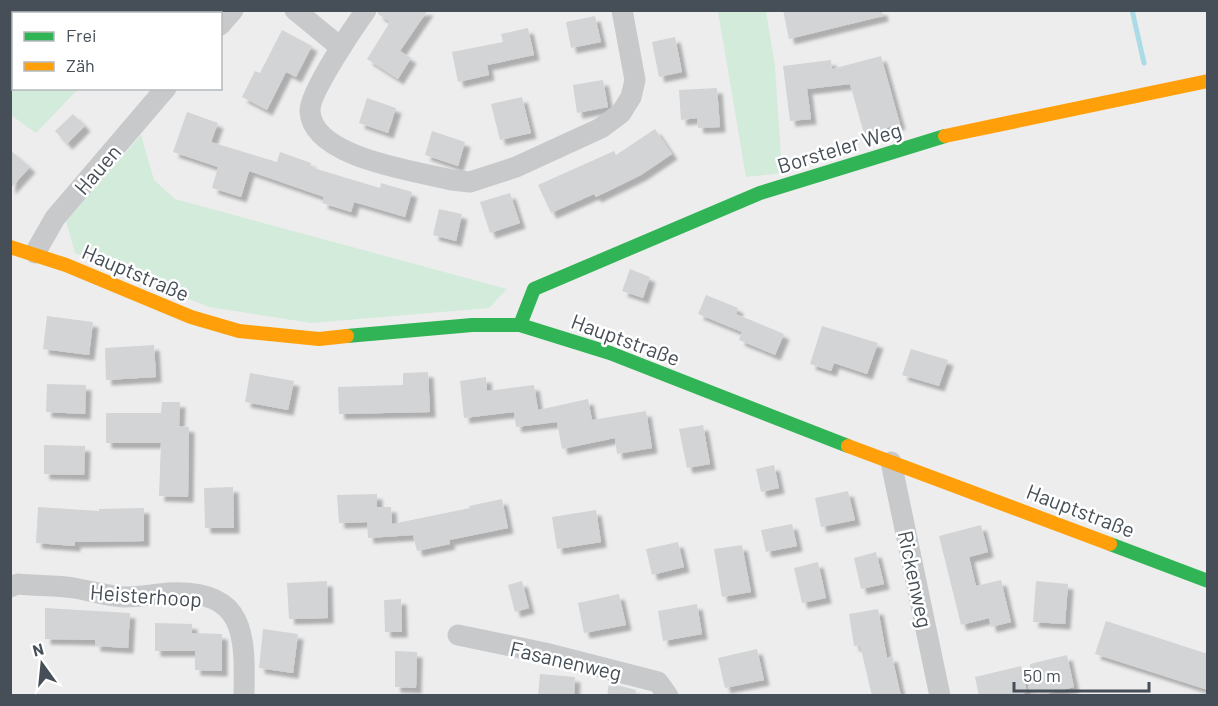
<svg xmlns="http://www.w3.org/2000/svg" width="1218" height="706" viewBox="0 0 1218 706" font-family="Barlow,sans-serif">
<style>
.green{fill:#d2ebdb}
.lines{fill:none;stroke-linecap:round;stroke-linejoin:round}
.stream{stroke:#aadbe6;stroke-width:5}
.building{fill:#d3d4d6;filter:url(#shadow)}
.street{stroke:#c7c9cb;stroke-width:21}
.fast{stroke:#30b455;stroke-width:14}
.slow{stroke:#ff9f0a;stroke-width:14}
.labels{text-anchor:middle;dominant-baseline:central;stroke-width:5;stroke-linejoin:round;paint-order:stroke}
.street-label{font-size:21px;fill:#464f57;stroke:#fff}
</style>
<defs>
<filter id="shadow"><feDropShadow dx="5.5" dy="5.5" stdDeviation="1.5" flood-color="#0004"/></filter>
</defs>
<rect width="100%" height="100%" fill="#ededed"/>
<!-- green -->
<g class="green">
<path d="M10 11 11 10 209 11 206 14H14V88L78 89 36 133 11 115Z"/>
<path d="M718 11H766L775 66 782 173 746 177Z"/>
<path d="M141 135 154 180 175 199 507 289 489 308 311 323 209 307 75 253 66 221Z"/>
</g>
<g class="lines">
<!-- stream -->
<path class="stream" d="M1132 10 1144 63"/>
</g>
<!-- building -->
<g class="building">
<path d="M379 10H428L400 51 411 58 398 79 367 59 390 22 378 14Z"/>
<path d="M783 10H882L883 16 789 39Z"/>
<path d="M595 16 601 42 571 48 566 22Z"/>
<path d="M528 28 534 55 487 65 489 75 458 82 452 52 503 42 501 34Z"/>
<path d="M282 30 312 46 296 77 286 72 267 110 242 97 255 71 260 73Z"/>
<path d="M675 37 682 72 659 77 652 42Z"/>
<path d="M881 56 900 124 864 134 850 84 807 89 811 119 790 121 783 66 831 60 832 69Z"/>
<path d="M603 80 608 107 577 113 573 85Z"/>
<path d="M717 88 720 127 698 128 697 118 681 120 679 90Z"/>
<path d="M522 97 531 133 500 140 491 104Z"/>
<path d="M367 98 396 108 388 133 359 123Z"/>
<path d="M187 112 218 123 211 142 277 162 280 152 311 163 310 167 380 188 381 183 412 192 405 217 354 202 351 212 322 203 324 197 249 171 241 197 212 188 218 167 173 152Z"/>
<path d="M73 114 85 126 67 144 55 131Z"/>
<path d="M655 129 672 154 641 175 596 197 594 194 551 213 538 185 614 151 616 155Z"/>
<path d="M432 131 465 142 458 166 425 155Z"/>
<path d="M10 150 30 167 10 189Z"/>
<path d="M510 193 520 223 490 233 480 202Z"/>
<path d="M439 209 462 214 456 241 433 235Z"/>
<path d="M630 269 650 277 643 298 622 291Z"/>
<path d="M706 295 738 308 736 314 784 334 775 355 739 340 742 332 698 314Z"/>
<path d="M47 316 93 322 89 355 43 349Z"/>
<path d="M822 326 878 343 867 374 834 363 831 371 810 364Z"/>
<path d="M154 345 156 377 106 380 105 348Z"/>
<path d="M911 349 948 360 939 386 902 375Z"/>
<path d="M428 372 430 412 339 414 338 387 403 385V373Z"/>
<path d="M250 373 294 381 288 410 245 402Z"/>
<path d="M486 377 487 391 534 385 538 410 588 399 592 420 646 411 652 448 617 454 615 438 562 449 557 422 516 427 514 412 464 418 460 381Z"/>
<path d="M47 384 86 385 85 414 46 412Z"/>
<path d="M162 402H180L179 426 189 427 188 497 159 496 161 443H106V413H161Z"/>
<path d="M703 425 710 464 687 468 679 429Z"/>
<path d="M44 445 85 446 84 475 44 474Z"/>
<path d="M774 465 779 488 761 492 756 469Z"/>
<path d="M233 487 234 528H205L204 488Z"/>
<path d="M848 491 855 520 821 527 815 498Z"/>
<path d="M377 494V507H391L392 524 470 508 469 506 502 499 508 528 449 540 450 544 417 551 413 535 368 538 367 522 339 523 337 495Z"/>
<path d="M38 507 99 511V509L144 508V541L75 542V546L36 543Z"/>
<path d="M596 510 601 542 557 549 552 517Z"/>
<path d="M792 524 797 546 766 552 761 530Z"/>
<path d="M981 525 988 552 969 557 976 586 1001 580 1011 622 991 627 989 618 961 625 939 536Z"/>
<path d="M678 542 684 567 652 575 646 549Z"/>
<path d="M742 545 751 592 722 597 714 549Z"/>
<path d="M876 552 884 584 861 589 854 558Z"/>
<path d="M818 562 826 598 802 603 794 568Z"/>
<path d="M327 581 328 618 289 619 287 583Z"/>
<path d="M522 581 529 608 515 612 508 585Z"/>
<path d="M1036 581 1068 584 1065 624 1033 622Z"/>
<path d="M619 594 626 625 584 633 578 603Z"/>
<path d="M401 599 402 632H385L384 600Z"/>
<path d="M697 604 702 634 663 641 658 611Z"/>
<path d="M45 608 130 613 128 648 95 646V640L45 639Z"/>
<path d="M878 609 887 658 892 656 901 696H872L860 645 854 646 849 614Z"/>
<path d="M1106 621 1208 654V690L1095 654Z"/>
<path d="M155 623 192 624V633L222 634V671L195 670V651H155Z"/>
<path d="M263 629 298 634 293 673 259 668Z"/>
<path d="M757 649 764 680 725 688 718 658Z"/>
<path d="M395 651 417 652 416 688 395 687Z"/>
<path d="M1067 655 1074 687 1037 696 1034 691 1028 692 1030 664Z"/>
<path d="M1021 666 1027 692 1016 696H979L975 677Z"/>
<path d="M540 674 575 677 574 696H538Z"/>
<path d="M609 683 636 690 635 696H607Z"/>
</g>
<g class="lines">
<!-- street -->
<g class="street">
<path d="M295 10 340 47"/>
<path d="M366 10C354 27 309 93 310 111 312 158 416 171 452 180L470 182 516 167 601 128 621 113 631 97 635 80 622 10"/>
<path d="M220 25 233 10"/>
<path d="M35 253 55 218 166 88"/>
<path d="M891 462 940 696"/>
<path d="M10 587 18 584C36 586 56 585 74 588 91 591 106 596 124 597 140 597 154 594 169 593 247 589 245 636 244 696"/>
<path d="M458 635 545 653 658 682 668 696"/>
</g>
<!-- fast -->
<g class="fast">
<path d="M520 325 534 289 760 193 945 136"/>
<path d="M347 336 472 325H520L610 353 848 446"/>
<path d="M1110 544 1208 581"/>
</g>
<!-- slow -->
<g class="slow">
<path d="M945 136 1208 81"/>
<path d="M10 247 66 265 191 317 239 331 319 339 347 336"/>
<path d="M848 446 1110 544"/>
</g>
</g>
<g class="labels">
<!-- street labels -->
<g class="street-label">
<text transform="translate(839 147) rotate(-17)">Borsteler Weg</text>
<text transform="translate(97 169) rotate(-49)">Hauen</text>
<text transform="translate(136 272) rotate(23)">Hauptstraße</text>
<text transform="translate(626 339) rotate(20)">Hauptstraße</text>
<text transform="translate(1081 510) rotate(21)">Hauptstraße</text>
<text transform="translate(916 579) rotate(78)">Rickenweg</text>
<text transform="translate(146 595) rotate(4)">Heisterhoop</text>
<text transform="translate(566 660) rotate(13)">Fasanenweg</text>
</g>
</g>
<!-- border -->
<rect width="1218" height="706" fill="none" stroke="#464f57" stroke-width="24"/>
<!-- legend -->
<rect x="12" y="12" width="210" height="78" fill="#ffffff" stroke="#b5b9bc" stroke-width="1.5"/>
<rect x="24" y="32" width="30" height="9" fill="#30b455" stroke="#b5b9bc" stroke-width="1.5"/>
<text x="66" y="42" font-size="18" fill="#464f57">Frei</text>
<rect x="24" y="62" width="30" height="9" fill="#ff9f0a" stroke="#b5b9bc" stroke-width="1.5"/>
<text x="66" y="72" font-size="18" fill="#464f57">Zäh</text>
<!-- north arrow -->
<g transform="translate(42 664) rotate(345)" stroke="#ffffff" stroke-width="4.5" paint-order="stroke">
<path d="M0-4.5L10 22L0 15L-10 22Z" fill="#464f57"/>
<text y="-9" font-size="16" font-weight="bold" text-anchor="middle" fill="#464f57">N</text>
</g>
<!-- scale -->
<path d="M1014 682v9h135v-9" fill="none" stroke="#464f57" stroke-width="3"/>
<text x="1023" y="682" font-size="18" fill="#464f57" stroke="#ffffff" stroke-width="4.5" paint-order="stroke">50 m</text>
</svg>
